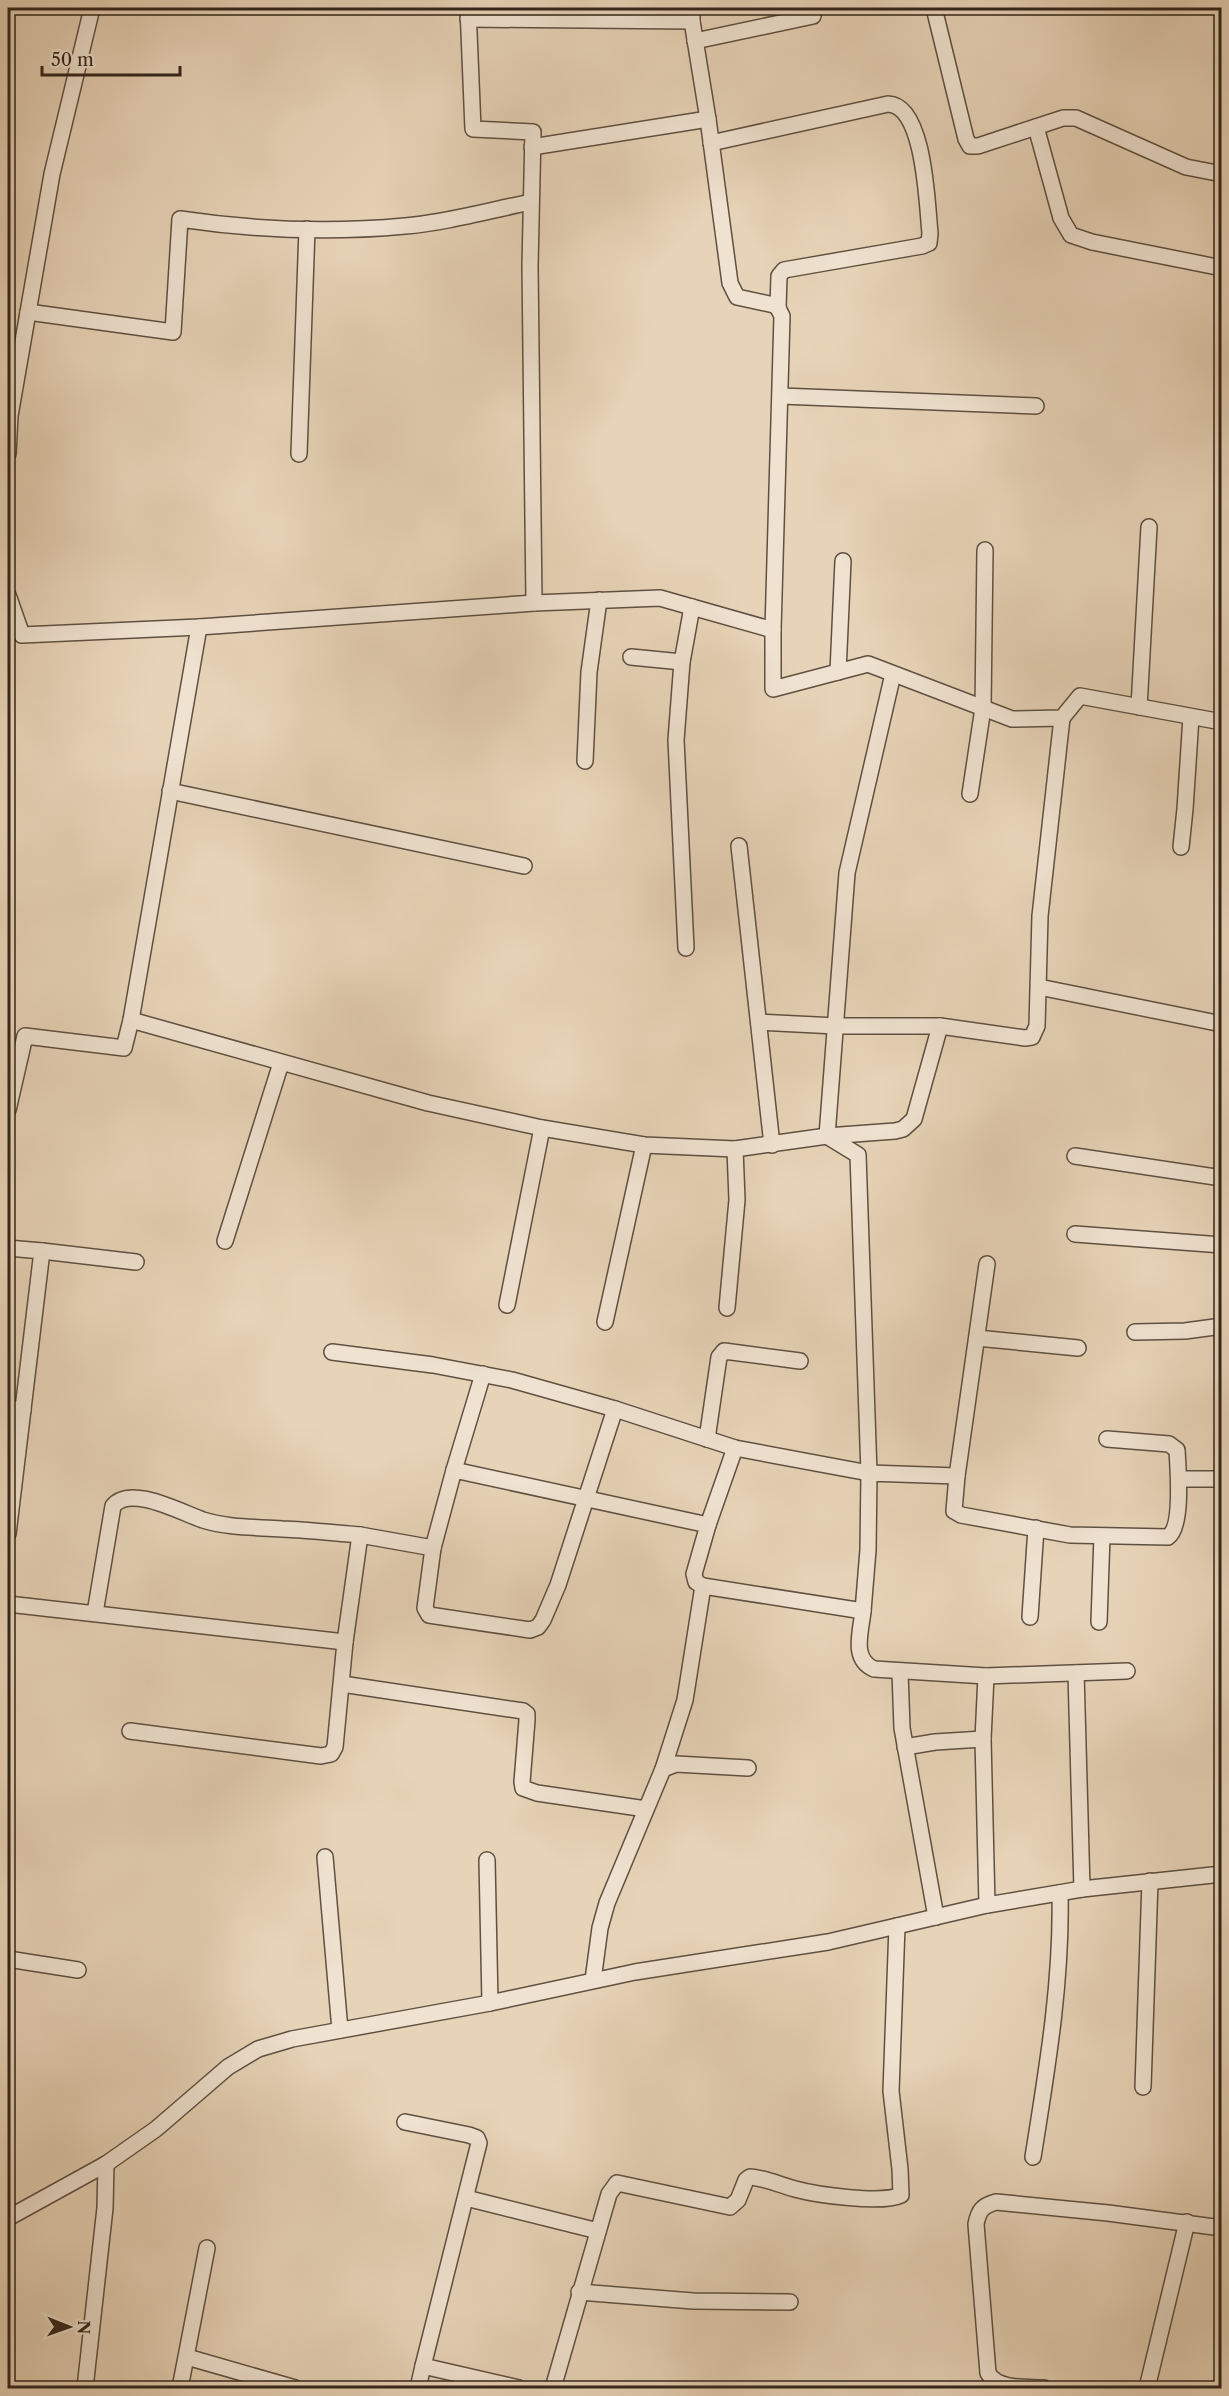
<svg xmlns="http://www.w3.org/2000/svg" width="1229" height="2396" viewBox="0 0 1229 2396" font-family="'Libre Caslon Text',serif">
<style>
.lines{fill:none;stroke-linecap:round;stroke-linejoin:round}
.street-casing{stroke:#5f5041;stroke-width:18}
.street{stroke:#efe2d0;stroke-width:15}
</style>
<rect width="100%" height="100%" fill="#e7d3b7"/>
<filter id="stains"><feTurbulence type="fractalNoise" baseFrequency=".00333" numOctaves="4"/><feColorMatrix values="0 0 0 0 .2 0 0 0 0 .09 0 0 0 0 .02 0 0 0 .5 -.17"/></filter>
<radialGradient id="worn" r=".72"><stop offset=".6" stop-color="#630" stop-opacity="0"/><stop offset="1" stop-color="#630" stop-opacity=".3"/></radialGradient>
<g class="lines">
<!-- street casing -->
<g class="street-casing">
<g id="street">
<path d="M468 8 473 129 533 132 530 266 534 603"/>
<path d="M692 8V21L708 119 730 283 737 297 774 305 778 308 782 316 773 630"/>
<path d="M934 8 966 139 970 146H978L1063 118H1076L1186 167 1222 174"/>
<path d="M468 19 692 21"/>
<path d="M695 41 813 16"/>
<path d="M1036 127 1061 218 1071 235 1092 242 1222 268"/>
<path d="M711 143 888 104C925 105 927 206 930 233L929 243 922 246 784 270 779 276 778 308"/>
<path d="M532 147 708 119"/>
<path d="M28 312 173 332 180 219C254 230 330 233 405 226 445 223 491 210 531 202"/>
<path d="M781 396 1036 406"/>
<path d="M8 454 10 416 52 174 92 8"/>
<path d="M299 454 307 229"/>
<path d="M8 595 22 635 199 627 534 603 660 598 773 630V689L868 664 1012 719 1062 718 1080 696 1222 722"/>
<path d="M631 657 682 662"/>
<path d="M838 672 843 561"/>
<path d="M1139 707 1149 527"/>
<path d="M585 761 589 672 599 600"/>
<path d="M170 791 524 866"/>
<path d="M970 794 983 708 985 550"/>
<path d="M739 846 772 1145"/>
<path d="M1181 847 1185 809 1191 717"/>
<path d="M686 948 676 740 682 662 692 607"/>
<path d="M1039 987 1222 1024"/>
<path d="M131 1020 428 1103 542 1128 644 1145 735 1149 827 1136 895 1131 903 1129 914 1119 940 1026"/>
<path d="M759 1022 836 1026H940L1025 1038 1032 1037 1037 1026 1040 916 1062 718"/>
<path d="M8 1110 25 1036 124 1048 131 1020 199 627"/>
<path d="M1075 1156 1222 1178"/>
<path d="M1075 1234 1222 1245"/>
<path d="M225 1241 281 1063"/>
<path d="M8 1248 42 1251 8 1534"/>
<path d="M42 1251 136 1262"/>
<path d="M987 1264 957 1476 954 1511 961 1515 1070 1535 1168 1537C1183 1527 1178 1468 1177 1450L1169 1444 1107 1439"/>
<path d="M507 1305 542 1128"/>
<path d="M727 1308 737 1200 735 1149"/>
<path d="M605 1322 644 1145"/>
<path d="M1135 1332 1185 1331 1222 1326"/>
<path d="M977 1338 1078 1348"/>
<path d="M332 1352 433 1365 512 1380 615 1409"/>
<path d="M8 1408 23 1410"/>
<path d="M707 1439 719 1357 724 1351 800 1361"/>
<path d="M454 1470 483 1374"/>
<path d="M1179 1479H1222"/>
<path d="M708 1525 735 1448"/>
<path d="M433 1548 425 1608 429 1615 530 1630 538 1627 543 1620 558 1585 615 1409 735 1448 869 1473 858 1155 827 1136 847 873 893 674"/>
<path d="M8 1604 345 1642"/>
<path d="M863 1611 868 1550 869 1473 957 1476"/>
<path d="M95 1613 113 1506C130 1484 182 1513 203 1520 229 1528 255 1527 282 1529 308 1530 334 1533 360 1535"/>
<path d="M1030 1617 1036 1528"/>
<path d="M1099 1622 1102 1536"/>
<path d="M900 1672 902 1728 936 1917"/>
<path d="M1076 1673 1082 1889"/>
<path d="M986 1676 983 1739 987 1905"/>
<path d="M342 1684 523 1711 527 1714V1720L522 1782 523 1788 537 1793 646 1809"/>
<path d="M130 1731 321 1756 331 1754 335 1747 345 1642 360 1535 433 1548 454 1470 708 1525 694 1574 696 1582 703 1586 863 1611C861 1632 851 1659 874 1669L986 1676 1127 1671"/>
<path d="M905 1747 935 1742 983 1739"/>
<path d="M663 1769 685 1700 703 1586"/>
<path d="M325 1857 340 2030"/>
<path d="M487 1860 490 2003"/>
<path d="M8 1959 78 1970"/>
<path d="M593 1980 600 1928 607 1903 663 1769 676 1764 748 1768"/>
<path d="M1143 2087 1150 1881"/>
<path d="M405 2122 469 2135 477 2138 479 2143 423 2366"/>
<path d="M1033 2157C1047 2069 1062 1982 1060 1893"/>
<path d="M466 2198 598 2231"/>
<path d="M8 2218 106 2164 156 2129 228 2067 258 2049 292 2039 490 2003 635 1972 828 1942 987 1905 1082 1889 1222 1874"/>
<path d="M579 2292 693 2301 790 2302"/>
<path d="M187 2357 295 2388"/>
<path d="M85 2388 105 2208 106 2164"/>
<path d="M180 2388 207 2248"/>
<path d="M418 2388 423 2366 519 2388"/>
<path d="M553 2388 609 2194 617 2183 730 2207 738 2200 746 2180 750 2177C765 2178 780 2185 795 2189 817 2195 882 2204 901 2195L900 2169 891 2091 897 1926"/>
<path d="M1044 2388C1026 2387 997 2390 988 2373L976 2224C979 2210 982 2206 996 2202L1108 2213 1222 2228"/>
<path d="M1147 2388 1187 2222"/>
</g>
</g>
<!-- street -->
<use href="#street" class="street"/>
</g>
<!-- margin -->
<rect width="1229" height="2396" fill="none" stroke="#e7d3b7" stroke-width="30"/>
<rect x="9" y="9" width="1211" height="2378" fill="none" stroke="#32251a" stroke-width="3"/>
<rect x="15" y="15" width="1199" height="2366" fill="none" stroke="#32251a" stroke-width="1.5"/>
<!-- north arrow -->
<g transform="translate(69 2327) rotate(91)" stroke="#efe2d0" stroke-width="4.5" paint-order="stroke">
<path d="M0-4.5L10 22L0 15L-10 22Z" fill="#32251a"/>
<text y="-9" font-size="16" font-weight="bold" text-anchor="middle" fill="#32251a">N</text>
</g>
<!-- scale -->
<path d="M42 66v9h138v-9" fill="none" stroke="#32251a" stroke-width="3"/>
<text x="51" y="66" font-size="18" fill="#32251a" stroke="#efe2d0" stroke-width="4.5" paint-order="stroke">50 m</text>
<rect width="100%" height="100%" filter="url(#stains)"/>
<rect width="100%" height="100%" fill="url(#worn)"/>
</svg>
